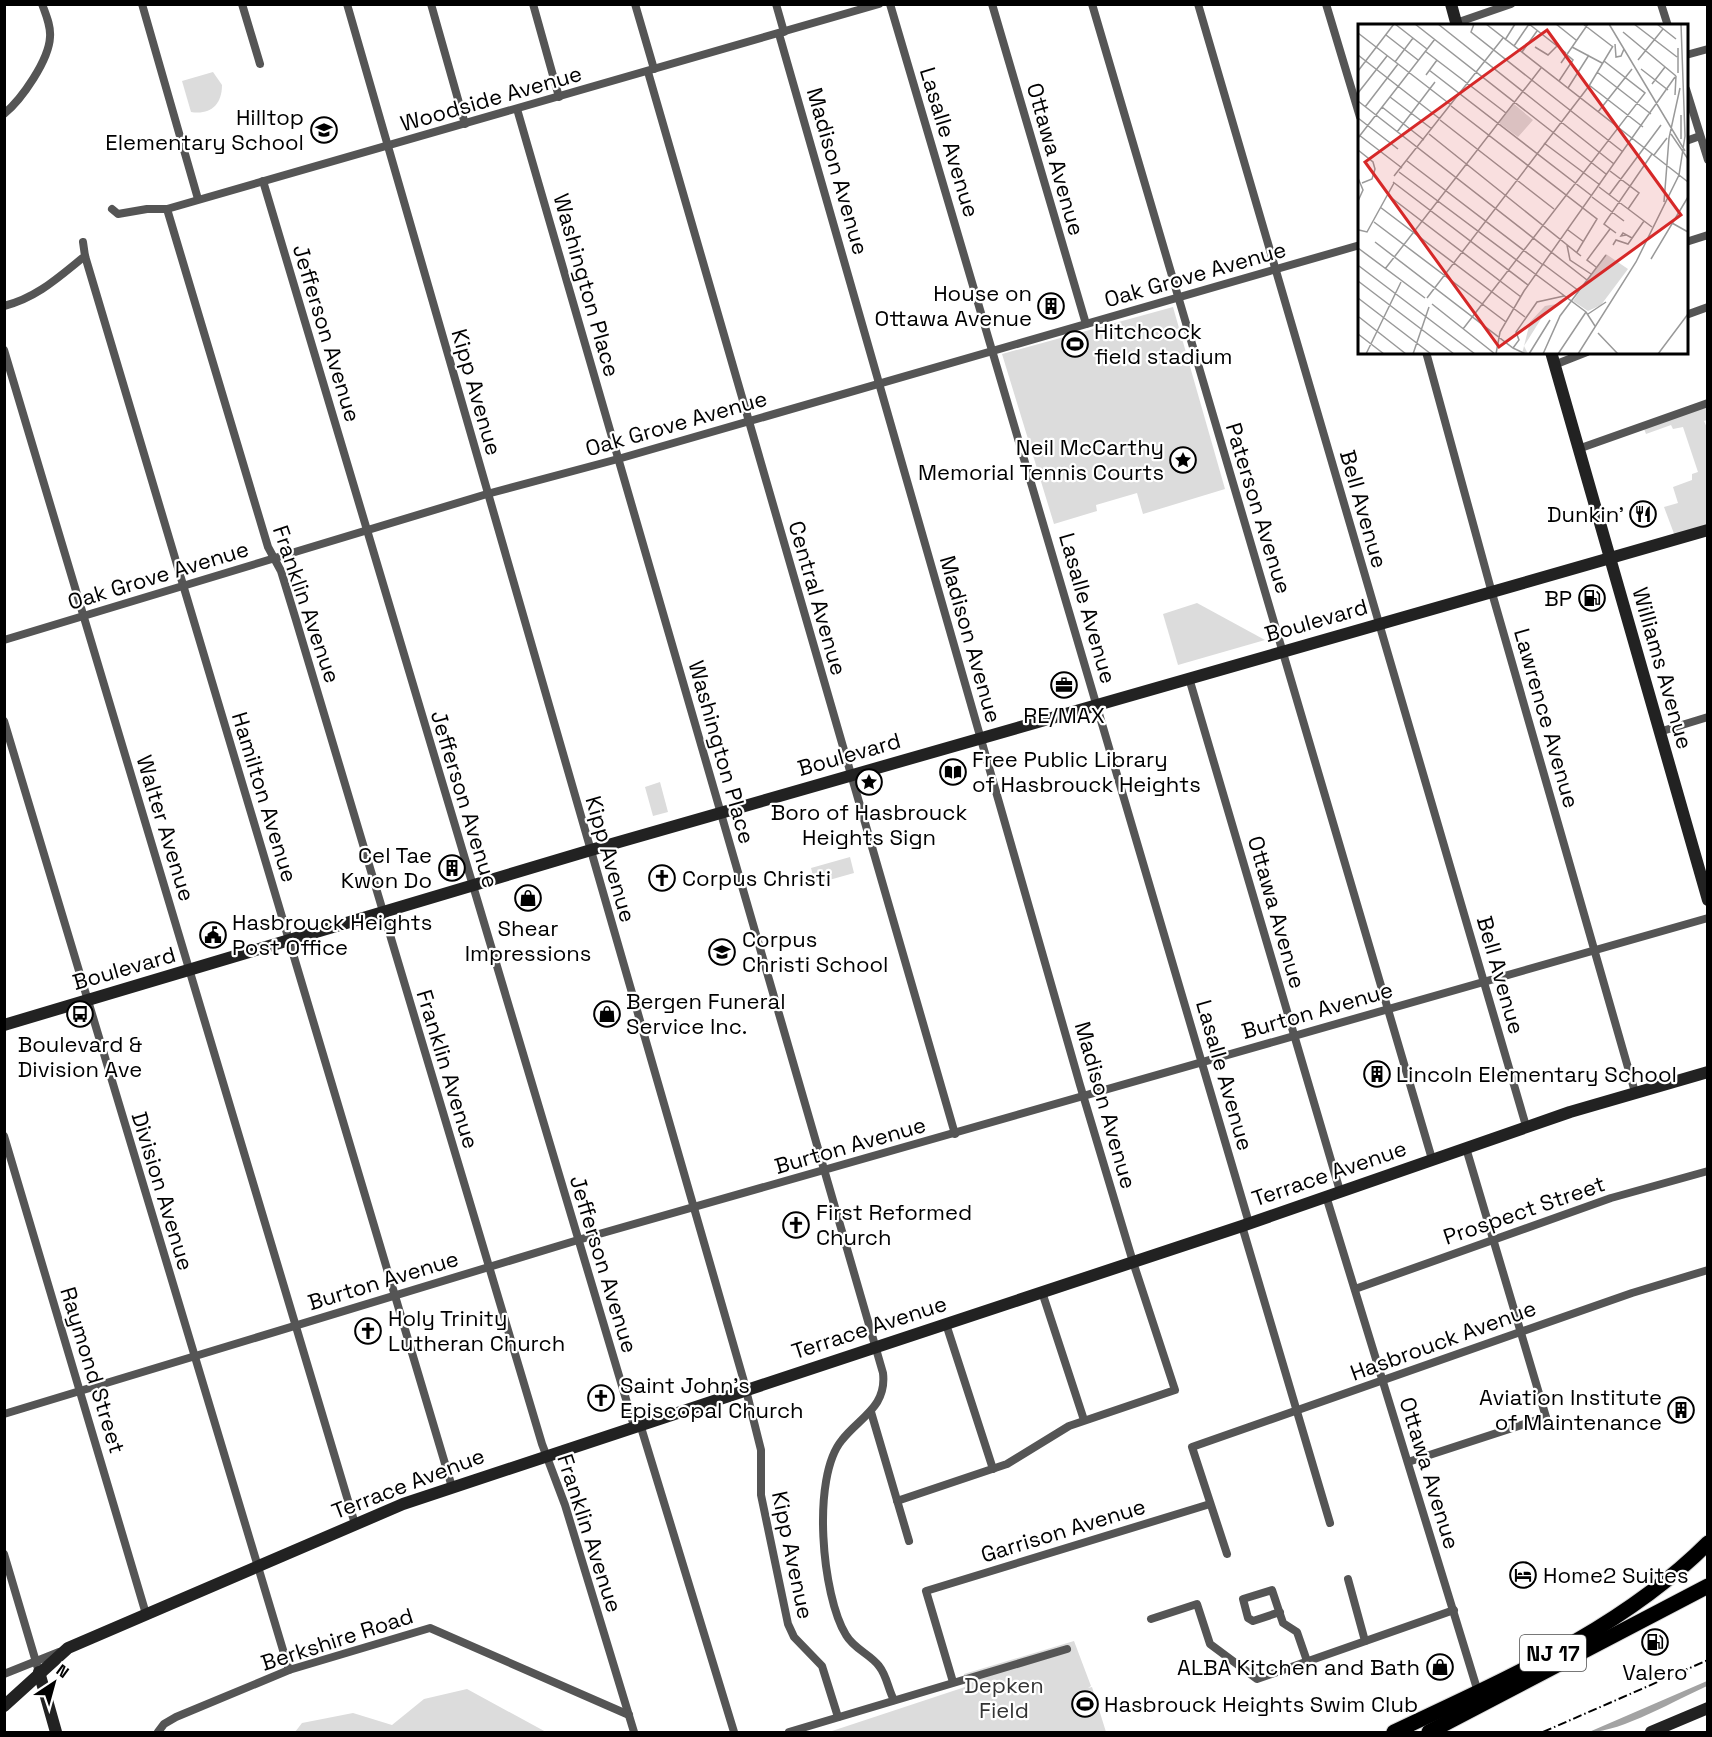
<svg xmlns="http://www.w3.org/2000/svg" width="1712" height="1737" viewBox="0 0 1712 1737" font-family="'Space Grotesk',sans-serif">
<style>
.green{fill:#dcdcdc}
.water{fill:#a3a3a3}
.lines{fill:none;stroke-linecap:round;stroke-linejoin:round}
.highway-casing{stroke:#dbdbdb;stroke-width:17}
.street{stroke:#555;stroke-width:8}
.secondary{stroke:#222;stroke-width:12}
.highway{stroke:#000;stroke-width:15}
.rail{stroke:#000;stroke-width:2;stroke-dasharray:9 3 1.5 3;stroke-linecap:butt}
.labels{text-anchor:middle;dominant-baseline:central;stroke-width:4.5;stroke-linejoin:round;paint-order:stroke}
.shield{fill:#fff;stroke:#4c4c4c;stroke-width:1.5}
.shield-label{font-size:21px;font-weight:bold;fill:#000}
.street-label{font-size:22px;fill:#000;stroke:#fff}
.poi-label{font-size:22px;fill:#000;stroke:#fff;text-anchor:start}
.park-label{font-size:22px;fill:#333;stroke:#fff}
.inset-road{fill:none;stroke:#999;stroke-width:1.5}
.view{fill:#d62828;fill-opacity:0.15;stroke:#d62828;stroke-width:3}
.inset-edge{fill:none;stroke:#000;stroke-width:3}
</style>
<rect width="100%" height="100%" fill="#fff"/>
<!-- green -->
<g class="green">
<path d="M213 72 222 85C222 105 210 115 191 112L182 81Z"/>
<path d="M1173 307 1225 489 1143 514 1137 493 1096 505 1097 511 1054 524 1002 354Z"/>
<path d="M1707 403V420L1704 421 1708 430 1707 529 1676 539 1664 507 1678 503 1673 487 1692 480V474L1698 472 1683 427 1673 429 1671 425 1646 434 1643 426Z"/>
<path d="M1197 603 1265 640 1178 665 1163 614Z"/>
<path d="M660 782 668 812 653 816 645 787Z"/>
<path d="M850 857 854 873 815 884 811 868Z"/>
<path d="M1074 1641 1091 1686 1088 1688 1092 1687 1106 1732H829L965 1687 964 1674Z"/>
<path d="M467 1689 546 1732H295L302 1723 353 1713 392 1725 424 1699Z"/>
</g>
<!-- water -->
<path class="water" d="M1707 1681V1686C1678 1699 1619 1733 1589 1732Z"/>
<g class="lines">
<!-- highway casing -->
<g class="highway-casing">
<g id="highway">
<path d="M1394 1732C1503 1680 1621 1630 1708 1543"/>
<path d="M1429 1732 1708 1586"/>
</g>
</g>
<!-- street -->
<g class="street">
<path d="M142 4 198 199"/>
<path d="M242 4 260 64"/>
<path d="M347 4 743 1378 761 1450V1495L788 1624 794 1637 822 1666 838 1717"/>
<path d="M431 4 465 124"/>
<path d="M533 4 559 97"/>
<path d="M635 4 654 69"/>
<path d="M776 4 784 32"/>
<path d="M890 4 1249 1223"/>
<path d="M992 4 1086 324"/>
<path d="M1092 4 1432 1159"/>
<path d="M1198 4 1526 1126"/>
<path d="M1326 4 1360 117"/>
<path d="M1661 4 1668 26"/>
<path d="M1456 23 1511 4"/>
<path d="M779 34 1080 1085 1133 1262 1175 1390 1069 1426 1007 1464 897 1501"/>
<path d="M1686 55 1708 49"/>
<path d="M648 72 955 1134"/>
<path d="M1686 89 1708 160"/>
<path d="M517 109 883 1373C887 1407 860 1417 842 1440 811 1477 822 1596 846 1635 854 1649 870 1654 879 1666 887 1676 888 1689 894 1700"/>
<path d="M4 114C22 99 49 60 50 37 51 26 46 15 42 4"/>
<path d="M1686 141 1700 136"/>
<path d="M263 181 634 1426"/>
<path d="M112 209 118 214 147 209H167L879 4"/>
<path d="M167 209 268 547 281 571 296 620 542 1444 565 1505 634 1732"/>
<path d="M83 242 85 256 452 1487"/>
<path d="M1686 242 1708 235"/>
<path d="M4 306C37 298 60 276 85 256"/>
<path d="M1686 315 1708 307"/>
<path d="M4 350 355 1524"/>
<path d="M1426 352 1492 593 1635 1092"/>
<path d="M1554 365 1587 352"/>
<path d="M1578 449 1708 403"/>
<path d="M4 640 487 494 618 459 1360 245"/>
<path d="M1189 678 1340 1191"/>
<path d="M4 721 289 1670"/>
<path d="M1659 732 1708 717"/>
<path d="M4 1136 146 1614"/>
<path d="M1326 1196 1478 1692"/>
<path d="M1242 1226 1330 1523"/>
<path d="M1355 1289 1611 1198 1708 1171"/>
<path d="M1042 1292 1084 1420"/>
<path d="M946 1324 993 1469"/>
<path d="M871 1412 909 1541"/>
<path d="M4 1414 578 1240 1708 918"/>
<path d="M640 1424 734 1732"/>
<path d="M1408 1462 1546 1417 1466 1148"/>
<path d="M4 1554 39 1672"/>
<path d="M1227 1554 1192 1447 1632 1293 1708 1270"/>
<path d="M1348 1579 1365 1641"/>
<path d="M1280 1612 1253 1621 1248 1618 1243 1599 1272 1590 1283 1623 1297 1632 1307 1661"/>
<path d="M1151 1619 1197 1604 1210 1644 1257 1679 1454 1610"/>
<path d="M4 1674 59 1652"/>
<path d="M953 1682 926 1591 1210 1504"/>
<path d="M158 1732 164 1724 176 1717 289 1670 430 1628 629 1715"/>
<path d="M789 1732 1067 1649"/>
</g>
<!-- secondary -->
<g class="secondary">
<path d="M1451 4 1457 26"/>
<path d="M1551 352 1708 900"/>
<path d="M4 1025 591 850 1708 530"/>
<path d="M39 1672 56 1732"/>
<path d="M4 1706 68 1648 403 1504 1242 1226 1570 1112 1708 1072"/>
<path d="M1651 1732 1708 1708"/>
</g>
<!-- highway -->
<use href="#highway" class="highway"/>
<!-- rail -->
<path class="rail" d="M1543 1732 1708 1660"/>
</g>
<!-- icons -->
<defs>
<g id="school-ring" transform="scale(1.35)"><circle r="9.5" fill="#fff" stroke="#000" stroke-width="1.5"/><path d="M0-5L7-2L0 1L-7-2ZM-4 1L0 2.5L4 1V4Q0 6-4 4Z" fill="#000"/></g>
<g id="building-ring" transform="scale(1.35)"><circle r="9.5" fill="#fff" stroke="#000" stroke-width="1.5"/><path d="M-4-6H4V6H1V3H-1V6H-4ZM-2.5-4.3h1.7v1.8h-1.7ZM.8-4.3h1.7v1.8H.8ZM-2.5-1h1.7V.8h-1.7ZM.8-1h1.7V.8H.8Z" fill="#000"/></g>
<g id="stadium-ring" transform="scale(1.35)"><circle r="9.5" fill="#fff" stroke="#000" stroke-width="1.5"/><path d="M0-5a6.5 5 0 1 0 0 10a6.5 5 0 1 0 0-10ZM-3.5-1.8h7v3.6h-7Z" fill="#000"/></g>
<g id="sight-ring" transform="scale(1.35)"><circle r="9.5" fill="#fff" stroke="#000" stroke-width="1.5"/><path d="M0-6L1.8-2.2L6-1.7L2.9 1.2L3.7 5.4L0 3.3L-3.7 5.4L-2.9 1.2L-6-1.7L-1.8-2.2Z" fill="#000"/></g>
<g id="restaurant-ring" transform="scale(1.35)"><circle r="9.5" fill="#fff" stroke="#000" stroke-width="1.5"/><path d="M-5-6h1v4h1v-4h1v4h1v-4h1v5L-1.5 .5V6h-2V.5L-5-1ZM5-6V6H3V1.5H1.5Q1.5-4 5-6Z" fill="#000"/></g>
<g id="fuel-ring" transform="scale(1.35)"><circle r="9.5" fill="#fff" stroke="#000" stroke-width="1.5"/><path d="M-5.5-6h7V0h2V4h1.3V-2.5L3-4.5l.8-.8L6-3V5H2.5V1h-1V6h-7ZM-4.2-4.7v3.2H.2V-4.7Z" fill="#000"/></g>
<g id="office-ring" transform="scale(1.35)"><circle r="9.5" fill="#fff" stroke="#000" stroke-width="1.5"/><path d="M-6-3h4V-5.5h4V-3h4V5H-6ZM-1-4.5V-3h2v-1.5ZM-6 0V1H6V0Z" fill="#000"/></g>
<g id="library-ring" transform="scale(1.35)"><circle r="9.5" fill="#fff" stroke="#000" stroke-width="1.5"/><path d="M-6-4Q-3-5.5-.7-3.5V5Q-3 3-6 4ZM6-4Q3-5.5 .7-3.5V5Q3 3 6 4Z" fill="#000"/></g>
<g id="church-ring" transform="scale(1.35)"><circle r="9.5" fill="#fff" stroke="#000" stroke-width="1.5"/><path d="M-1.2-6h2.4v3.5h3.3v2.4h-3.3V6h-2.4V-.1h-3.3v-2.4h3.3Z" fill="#000"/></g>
<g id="shop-ring" transform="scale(1.35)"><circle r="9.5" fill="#fff" stroke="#000" stroke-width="1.5"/><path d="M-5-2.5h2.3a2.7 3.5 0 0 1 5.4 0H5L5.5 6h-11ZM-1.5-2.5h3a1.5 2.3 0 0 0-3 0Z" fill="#000"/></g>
<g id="civic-ring" transform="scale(1.35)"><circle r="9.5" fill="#fff" stroke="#000" stroke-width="1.5"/><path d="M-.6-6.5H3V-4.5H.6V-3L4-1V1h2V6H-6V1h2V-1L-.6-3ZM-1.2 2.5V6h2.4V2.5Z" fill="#000"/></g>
<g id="bus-ring" transform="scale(1.35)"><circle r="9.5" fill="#fff" stroke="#000" stroke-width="1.5"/><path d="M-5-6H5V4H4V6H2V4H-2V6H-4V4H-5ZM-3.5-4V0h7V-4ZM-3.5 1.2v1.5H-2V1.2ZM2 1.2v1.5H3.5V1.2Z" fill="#000"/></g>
<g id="hotel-ring" transform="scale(1.35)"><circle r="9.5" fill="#fff" stroke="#000" stroke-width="1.5"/><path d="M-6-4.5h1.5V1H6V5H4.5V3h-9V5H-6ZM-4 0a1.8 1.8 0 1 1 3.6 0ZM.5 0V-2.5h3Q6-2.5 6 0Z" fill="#000"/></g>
</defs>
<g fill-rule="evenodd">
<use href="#school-ring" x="324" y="130"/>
<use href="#building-ring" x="1051" y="306"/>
<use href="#stadium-ring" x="1075" y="344"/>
<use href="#sight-ring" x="1183" y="460"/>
<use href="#restaurant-ring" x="1643" y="514"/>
<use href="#fuel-ring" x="1592" y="598"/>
<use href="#office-ring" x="1064" y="685"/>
<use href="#library-ring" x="953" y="772"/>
<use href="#sight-ring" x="869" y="782"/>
<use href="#building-ring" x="452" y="868"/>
<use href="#church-ring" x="662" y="878"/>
<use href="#shop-ring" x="528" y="898"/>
<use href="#civic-ring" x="213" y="935"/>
<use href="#school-ring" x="722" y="952"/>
<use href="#bus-ring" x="80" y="1014"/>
<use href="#shop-ring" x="607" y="1014"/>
<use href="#building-ring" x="1377" y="1074"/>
<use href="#church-ring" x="796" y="1225"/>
<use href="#church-ring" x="368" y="1331"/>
<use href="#church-ring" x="601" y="1398"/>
<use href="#building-ring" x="1681" y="1410"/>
<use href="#hotel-ring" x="1523" y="1575"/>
<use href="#fuel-ring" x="1655" y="1642"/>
<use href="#shop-ring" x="1440" y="1667"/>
<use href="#stadium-ring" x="1085" y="1704"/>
</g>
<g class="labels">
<!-- shield labels -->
<rect class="shield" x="1520" y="1635" width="66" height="36" rx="4.5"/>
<g class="shield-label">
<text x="1553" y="1653">NJ 17</text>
</g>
<!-- street labels -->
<g class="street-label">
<text transform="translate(491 98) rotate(-16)">Woodside Avenue</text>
<text transform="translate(950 142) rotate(73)">Lasalle Avenue</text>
<text transform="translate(1056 159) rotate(74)">Ottawa Avenue</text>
<text transform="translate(838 171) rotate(74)">Madison Avenue</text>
<text transform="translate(1195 274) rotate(-16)">Oak Grove Avenue</text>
<text transform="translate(587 285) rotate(74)">Washington Place</text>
<text transform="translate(327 333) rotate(73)">Jefferson Avenue</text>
<text transform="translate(477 392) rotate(74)">Kipp Avenue</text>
<text transform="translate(676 423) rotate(-16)">Oak Grove Avenue</text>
<text transform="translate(1259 508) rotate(73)">Paterson Avenue</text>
<text transform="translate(1364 509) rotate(74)">Bell Avenue</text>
<text transform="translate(158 575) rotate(-17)">Oak Grove Avenue</text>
<text transform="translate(818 598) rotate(74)">Central Avenue</text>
<text transform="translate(307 604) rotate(71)">Franklin Avenue</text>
<text transform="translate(1088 608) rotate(74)">Lasalle Avenue</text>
<text transform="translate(1316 620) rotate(-16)">Boulevard</text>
<text transform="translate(971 639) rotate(74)">Madison Avenue</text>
<text transform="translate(1663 668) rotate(74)">Williams Avenue</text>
<text transform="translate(1547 718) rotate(74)">Lawrence Avenue</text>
<text transform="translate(722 752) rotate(74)">Washington Place</text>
<text transform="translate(849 754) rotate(-16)">Boulevard</text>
<text transform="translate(265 797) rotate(73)">Hamilton Avenue</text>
<text transform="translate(465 799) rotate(73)">Jefferson Avenue</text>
<text transform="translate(166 828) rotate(73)">Walter Avenue</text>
<text transform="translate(611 859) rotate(74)">Kipp Avenue</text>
<text transform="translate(1277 912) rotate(74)">Ottawa Avenue</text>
<text transform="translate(124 968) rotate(-16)">Boulevard</text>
<text transform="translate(1501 975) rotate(74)">Bell Avenue</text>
<text transform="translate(1317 1010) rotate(-16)">Burton Avenue</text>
<text transform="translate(448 1069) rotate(73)">Franklin Avenue</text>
<text transform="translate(1225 1075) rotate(74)">Lasalle Avenue</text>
<text transform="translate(1106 1105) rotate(74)">Madison Avenue</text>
<text transform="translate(850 1145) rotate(-16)">Burton Avenue</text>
<text transform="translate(1329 1173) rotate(-19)">Terrace Avenue</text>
<text transform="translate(163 1191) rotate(73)">Division Avenue</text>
<text transform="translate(1524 1210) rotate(-19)">Prospect Street</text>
<text transform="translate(604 1264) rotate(73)">Jefferson Avenue</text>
<text transform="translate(383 1280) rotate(-17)">Burton Avenue</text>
<text transform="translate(869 1327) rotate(-18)">Terrace Avenue</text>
<text transform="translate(1443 1340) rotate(-20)">Hasbrouck Avenue</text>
<text transform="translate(93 1370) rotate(73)">Raymond Street</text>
<text transform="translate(1430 1473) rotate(73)">Ottawa Avenue</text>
<text transform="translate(408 1483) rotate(-21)">Terrace Avenue</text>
<text transform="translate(1063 1530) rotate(-17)">Garrison Avenue</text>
<text transform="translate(590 1533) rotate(72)">Franklin Avenue</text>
<text transform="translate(793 1555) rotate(78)">Kipp Avenue</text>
<text transform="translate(337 1639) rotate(-18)">Berkshire Road</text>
</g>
<!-- poi labels -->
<g class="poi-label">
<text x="304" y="117" text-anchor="end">Hilltop<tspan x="304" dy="25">Elementary School</tspan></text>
<text x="1032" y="293" text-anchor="end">House on<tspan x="1032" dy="25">Ottawa Avenue</tspan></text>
<text x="1094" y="331">Hitchcock<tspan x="1094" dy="25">field stadium</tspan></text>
<text x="1164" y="447" text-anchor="end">Neil McCarthy<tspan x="1164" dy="25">Memorial Tennis Courts</tspan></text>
<text x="1624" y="514" text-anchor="end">Dunkin'</text>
<text x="1572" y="598" text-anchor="end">BP</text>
<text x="1064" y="715" text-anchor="middle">RE/MAX</text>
<text x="972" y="759">Free Public Library<tspan x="972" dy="25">of Hasbrouck Heights</tspan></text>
<text x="869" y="812" text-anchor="middle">Boro of Hasbrouck<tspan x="869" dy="25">Heights Sign</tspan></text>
<text x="432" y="855" text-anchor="end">Cel Tae<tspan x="432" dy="25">Kwon Do</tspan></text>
<text x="682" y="878">Corpus Christi</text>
<text x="232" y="922">Hasbrouck Heights<tspan x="232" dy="25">Post Office</tspan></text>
<text x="528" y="928" text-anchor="middle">Shear<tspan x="528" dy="25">Impressions</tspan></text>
<text x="742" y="939">Corpus<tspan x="742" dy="25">Christi School</tspan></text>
<text x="626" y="1001">Bergen Funeral<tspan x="626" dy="25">Service Inc.</tspan></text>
<text x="80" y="1044" text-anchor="middle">Boulevard &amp;<tspan x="80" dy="25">Division Ave</tspan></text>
<text x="1396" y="1074">Lincoln Elementary School</text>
<text x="816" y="1212">First Reformed<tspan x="816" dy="25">Church</tspan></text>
<text x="388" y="1318">Holy Trinity<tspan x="388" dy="25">Lutheran Church</tspan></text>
<text x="620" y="1385">Saint John's<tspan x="620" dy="25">Episcopal Church</tspan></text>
<text x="1662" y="1397" text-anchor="end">Aviation Institute<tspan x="1662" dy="25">of Maintenance</tspan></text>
<text x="1543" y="1575">Home2 Suites</text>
<text x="1420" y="1667" text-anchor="end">ALBA Kitchen and Bath</text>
<text x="1655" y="1672" text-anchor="middle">Valero</text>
<text x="1104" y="1704">Hasbrouck Heights Swim Club</text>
</g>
<!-- park labels -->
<g class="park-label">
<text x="1004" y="1685">Depken<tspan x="1004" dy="25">Field</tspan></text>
</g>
</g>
<!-- overview -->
<g transform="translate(1358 24)">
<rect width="330" height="330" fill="#fff"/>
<path d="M156 80 175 96 160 113 141 99ZM248 230 270 245 243 281 230 287 215 277ZM199 280 183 295 166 322 170 330H164L172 298 187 282Z" fill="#dcdcdc"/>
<path class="inset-road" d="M37 0 69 25M57 0 248 150M80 0 256 140M116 0 113 8 265 128M128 0 330 158M198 0 218 16M225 0 255 23M251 0 327 127M276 0 319 33M299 0 318 15M265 8 318 52M0 9 93 81M28 11 60 36M147 16 157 0M257 20 258 33 263 32 266 25M156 22 171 0 208 29M177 23 190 31 199 22M214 23 244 39M320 24V49M67 27 148 89M164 28 179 7M0 31 82 95M280 36 305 5M37 38 55 14M203 39 230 0M283 45 310 66M71 46 234 172M0 47 36 0M239 48 293 90M68 51 79 36M201 57 215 36 208 30M294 60 307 43M231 61 285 103M210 64 231 31M0 69 29 32M317 71 318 52M32 73 74 105M0 77 229 256M93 82 239 195 219 228M7 83 40 40M24 83 66 116M240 88 274 45M0 94 40 125M82 96 196 185M39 108 77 58M71 110 223 232M313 110 330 135M1 111 44 144M0 114 77 15M323 115V91M186 119 242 161M0 126 15 138 17 145 14 155 4 159M296 131 309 114M49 137 185 241M252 147 281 169 270 185M41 148 228 288 237 302M36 152 145 14M0 154 5 166 0 177M35 158 170 261M241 163 294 203M251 171 303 101M31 172 163 273M234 173 266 197M306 178 311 114 322 64M22 183 167 293M16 198 148 298M314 199 330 208M1 206 9 208 36 159M210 206 226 218M258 209 246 200 294 130M268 211 263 212 265 209 274 214M17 218 155 324 168 330M209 221 212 236 233 250M255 221 258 216 270 220 286 197M0 224 67 274M293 235 330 173M185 240 221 267M1 242 117 330M238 243 229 236 252 205M27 245 183 44M0 257 96 330M0 274 73 330M69 274 231 62 255 22M74 280 137 330M230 290 248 278M1 293 48 330M105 305 287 69 246 37M240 309 260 330M0 310 26 330M155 324 161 316 158 308 179 278 206 272M8 330 43 258M55 330 71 283M138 330 142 308 166 267 317 53M171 330 192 296M185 330 202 292 248 231M200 330 228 288M220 330 278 238 321 151 327 112 323 0M300 330 330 290"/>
<path class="view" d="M189 6 323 191 141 323 7 138Z"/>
<rect width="330" height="330" class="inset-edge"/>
</g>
<!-- border -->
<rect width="1712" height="1737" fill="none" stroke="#000000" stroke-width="12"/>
<!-- north arrow -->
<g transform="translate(54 1683) rotate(36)" stroke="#ffffff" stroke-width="4.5" paint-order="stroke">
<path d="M0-4.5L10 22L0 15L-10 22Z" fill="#000000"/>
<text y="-9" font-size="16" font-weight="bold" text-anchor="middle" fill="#000000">N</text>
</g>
</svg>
